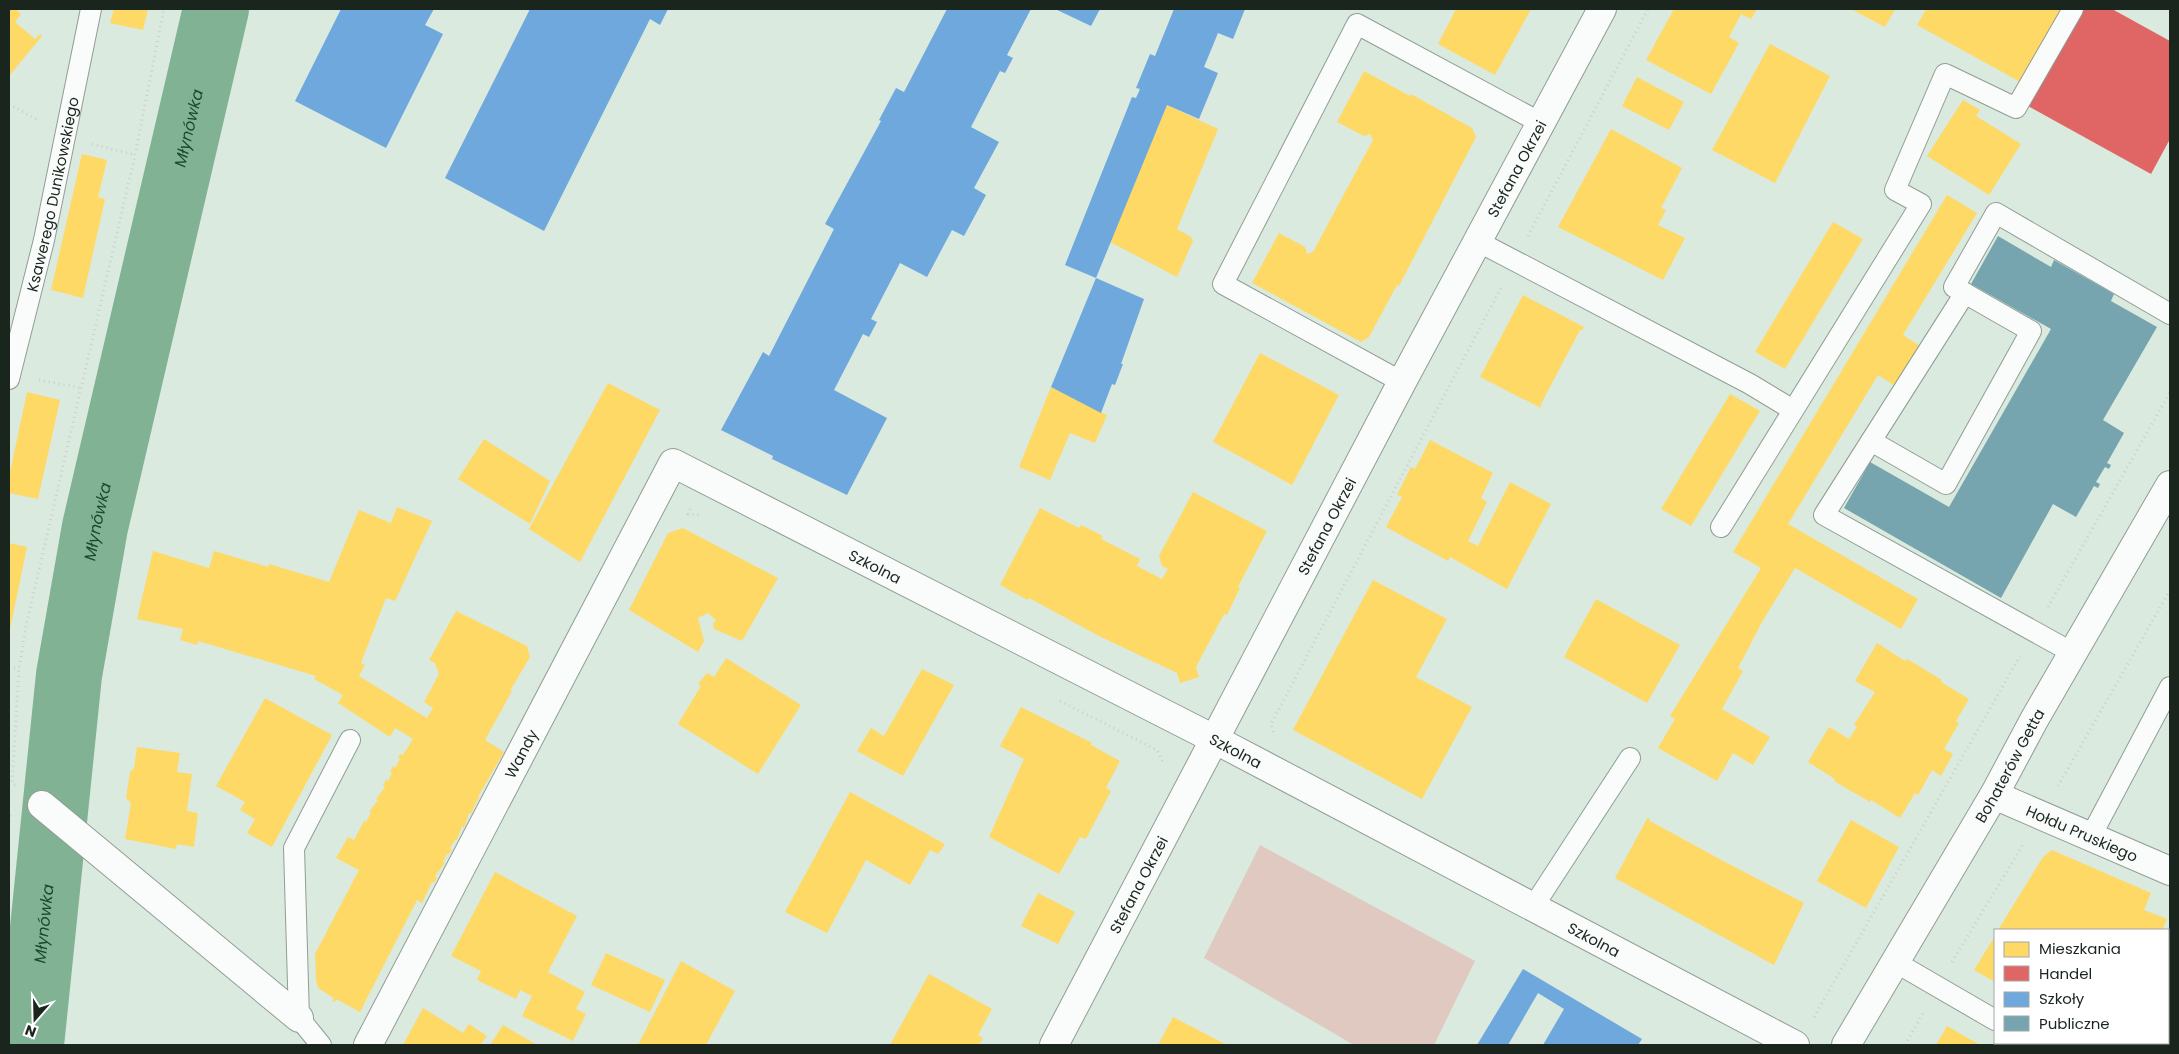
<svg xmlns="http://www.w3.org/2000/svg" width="2179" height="1054" viewBox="0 0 2179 1054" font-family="Poppins,sans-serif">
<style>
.green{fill:#e0c9c1}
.homes{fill:#ffd966}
.shops{fill:#e06666}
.schools{fill:#6fa8dc}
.public{fill:#76a5af}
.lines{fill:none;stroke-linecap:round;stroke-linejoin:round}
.river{stroke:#81b293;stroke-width:66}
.lane-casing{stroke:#919d95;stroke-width:22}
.street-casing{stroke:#919d95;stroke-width:30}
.secondary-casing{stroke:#919d95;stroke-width:30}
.path{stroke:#cbcfcb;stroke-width:3;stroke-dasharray:1 4;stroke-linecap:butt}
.lane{stroke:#f9fcfa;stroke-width:20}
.street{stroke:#f9fcfa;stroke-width:28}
.secondary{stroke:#f9fcfa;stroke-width:28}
.labels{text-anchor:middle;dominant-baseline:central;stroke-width:5;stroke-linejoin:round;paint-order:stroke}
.street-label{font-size:15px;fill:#19251d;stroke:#fff}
.water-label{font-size:16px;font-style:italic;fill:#194a2d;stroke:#fff}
</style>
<rect width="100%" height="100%" fill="#daeadf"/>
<!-- green -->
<path class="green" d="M1260 845 1475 961 1434 1045H1354L1204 958Z"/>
<!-- homes -->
<g class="homes">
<path d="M9 9H15L21 14 15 22 35 39 40 34 42 36 9 76Z"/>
<path d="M114 9H148L143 30 110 23Z"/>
<path d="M1456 9H1531L1495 75 1438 44Z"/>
<path d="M1674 9H1757L1751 19 1741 14 1729 37 1739 43 1711 94 1646 60Z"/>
<path d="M1851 9H1895L1885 27Z"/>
<path d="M1926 9H2065L2024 84 1917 25Z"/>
<path d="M1770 44 1830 76 1775 183 1712 150Z"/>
<path d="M1364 71 1410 96 1411 94 1472 128 1476 137 1399 286 1397 285 1369 337 1361 342 1252 283 1279 233 1305 247 1307 254 1313 252 1373 140 1370 134 1364 136 1337 122Z"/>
<path d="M1637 77 1684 102 1669 130 1622 106Z"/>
<path d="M1963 100 1980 110 1976 116 2021 144 1989 195 1927 156Z"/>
<path d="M1167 105 1218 129 1177 229 1191 237 1193 241 1177 277 1110 242Z"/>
<path d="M1611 129 1682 168 1661 208 1666 210 1658 225 1685 238 1663 280 1558 227Z"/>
<path d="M82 154 107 160 98 197 105 199 83 298 51 290Z"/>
<path d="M1947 195 1977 213 1903 335 1922 347 1897 387 1878 375 1788 524 1918 599 1901 629 1795 568 1762 622 1738 668 1743 671 1722 709 1770 737 1753 765 1733 753 1717 781 1658 748 1675 719 1670 716 1761 568 1733 552Z"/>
<path d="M1833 222 1863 239 1785 369 1755 352Z"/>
<path d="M1523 295 1584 327 1582 330H1580L1541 404V408L1480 377Z"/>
<path d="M1260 353 1339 395 1292 485 1213 442Z"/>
<path d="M608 383 660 410 580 562 529 529Z"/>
<path d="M1051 387 1107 415 1095 443 1070 433 1050 480 1019 467Z"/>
<path d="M27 392 60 400 38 499 9 493V477Z"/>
<path d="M1730 394 1760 411 1691 526 1661 509Z"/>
<path d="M484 439 550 481 530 524 458 479Z"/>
<path d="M1430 440 1493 473 1481 498 1487 502 1468 541 1478 546 1510 482 1551 504 1507 589 1450 557 1448 561 1386 527 1402 497 1397 495 1411 467 1415 469Z"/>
<path d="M1193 492 1267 531 1238 587 1240 588 1227 615 1224 614 1196 667 1199 677 1180 683 1177 673 1101 637 1029 598 1028 600 1000 585 1040 508 1079 528 1081 525 1103 536 1101 539 1140 559 1137 566 1162 579 1168 569 1162 566 1159 556Z"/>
<path d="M397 507 432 521 395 601 386 598 361 663 365 665 359 676 427 718 433 708 424 702 439 674 435 663 429 660 456 611 527 646 530 657 510 691H512L485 740 504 752 479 795 478 801 477 800 471 814 469 813 464 828 462 826 457 840H455L450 848 452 850 449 854H447L443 862 445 863 435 876 437 877 434 883 432 882 422 903 417 900 360 1012 336 999 335 1002 332 1001 334 998 318 988 316 979 315 954 359 870 336 858 348 837 354 840 364 821 366 822 371 813 369 812 378 800 376 799 385 787 383 785 386 780 388 781 392 773 390 772 393 766 395 768 400 759 398 757 400 754 403 755 413 739 395 728 390 737 338 703 343 695 314 679 316 676 198 641 197 645 180 640 183 629 137 619 153 551 209 568 214 551 268 567 269 564 329 582 359 510 391 523Z"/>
<path d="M683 528 778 578 742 641 714 629 713 624 716 620 708 613 698 618 704 641 698 652 629 610 668 533Z"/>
<path d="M9 543 27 547 10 629H9Z"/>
<path d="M1373 580 1447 619 1416 677 1472 707 1422 799 1293 730Z"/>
<path d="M1596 599 1680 645 1647 703 1564 657Z"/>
<path d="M1877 643 1905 661 1907 659 1942 680 1941 682 1969 699 1956 721 1959 723 1944 749 1953 754 1941 776 1932 770 1918 795 1915 793 1900 818 1871 800 1870 802 1834 781 1835 779 1808 762 1829 727 1849 739 1857 727 1854 725 1875 692 1855 681Z"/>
<path d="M726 658 801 705 758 774 678 724 701 686 698 684 707 673 714 677Z"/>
<path d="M922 669 954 685 903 776 857 751 871 728 884 736Z"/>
<path d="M265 698 332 735 272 847 247 833 255 819 240 810 245 802 216 786Z"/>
<path d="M1021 707 1092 743 1091 745 1120 761 1106 788 1111 791 1086 839 1080 837 1059 874 989 837 1024 759 1000 746Z"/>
<path d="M137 747 180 753 177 772 192 774 187 811 198 813 194 847 177 844 176 849 125 839 131 803 126 798 130 772 134 768Z"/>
<path d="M850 792 945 844 938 854 930 850 910 885 866 860 827 933 785 912Z"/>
<path d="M1648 817 1650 821 1725 862 1804 903 1774 965 1615 878Z"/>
<path d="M1851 820 1899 847 1866 908 1817 881Z"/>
<path d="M2052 850 2151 893 2144 910 2167 919 2162 930H1998L2043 857Z"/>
<path d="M495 872 577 916 548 972 585 992 576 1009 586 1014 573 1041 522 1016 532 996 520 990 516 999 477 980 481 971 451 956Z"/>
<path d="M1038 893 1075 912 1058 944 1021 926Z"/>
<path d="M1995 936V982L1974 970Z"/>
<path d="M606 953 665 980 650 1012 591 985Z"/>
<path d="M681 961 735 991 706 1045H638Z"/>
<path d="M929 974 992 1009 978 1035 983 1038 979 1045H890Z"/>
<path d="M2170 1007V1045H2097L2098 1043H2168V1011Z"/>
<path d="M423 1008 463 1033 469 1024 487 1036 481 1044 483 1045H403Z"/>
<path d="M1173 1017 1227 1045H1158Z"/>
<path d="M503 1025 537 1045H490Z"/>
<path d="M1947 1026 1980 1045H1936Z"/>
</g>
<!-- shops -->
<path class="shops" d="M2081 9H2112L2170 41V139L2151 174 2028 106Z"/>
<!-- schools -->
<g class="schools">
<path d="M341 9H434L425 25 443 34 386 148 295 101Z"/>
<path d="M530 9H668L660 25 650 19 544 231 445 178Z"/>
<path d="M947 9H1031L1007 55 1013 58 1005 73 1000 71 971 127 999 142 974 188 986 195 964 236 952 230 927 277 900 263 871 319 877 322 869 337 863 334 834 390 887 418 847 495 772 459 773 456 721 430 763 352 769 356 834 229 825 224 881 121 879 120 896 88 904 92Z"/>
<path d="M1055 9H1100L1091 26Z"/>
<path d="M1174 9H1245L1233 39 1218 33 1204 67 1218 73 1199 119 1167 105 1096 278 1065 265 1132 97 1136 98 1140 89 1136 88 1150 54 1155 56Z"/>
<path d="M1096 278 1144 299 1121 364H1123L1115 385 1112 384 1101 413 1051 387Z"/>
<path d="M1523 969 1642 1039 1638 1045H1543L1564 1009 1538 993 1508 1045H1477Z"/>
</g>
<!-- public -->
<path class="public" d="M1998 236 2051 267 2054 260 2114 294 2111 301 2157 327 2103 420 2124 433 2107 463 2111 465 2109 469 2105 467 2096 482 2100 484 2098 488 2094 486 2076 517 2053 504 2001 598 1844 508 1870 462 1949 507 2051 329 1971 284Z"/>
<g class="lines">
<!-- river -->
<path class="river" id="s1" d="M31 1045 69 675 95 527 216 9"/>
<!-- lane casing -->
<g class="lane-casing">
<g id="lane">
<path d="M1477 241 1750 384 1793 410"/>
<path id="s2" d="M9 379 44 240 91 9"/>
<path d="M1402 382 1223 284 1357 24 1541 123"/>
<path d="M1871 441 1965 293"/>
<path d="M1721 527 1921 204 1895 190 1945 74 2016 108 2073 9"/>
<path d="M2073 653 1824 515 1871 441 1946 484 2031 331 1954 287 1996 213 2170 314"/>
<path d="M2091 836 2170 687"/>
<path d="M1533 907 1630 758"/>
<path d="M1895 962 1995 1020"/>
<path d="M2037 1043 2042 1045"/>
<path d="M321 1045 299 1018 294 848 350 740"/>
</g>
</g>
<!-- street casing -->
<g class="street-casing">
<g id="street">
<path id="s3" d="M1994 795 2170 871"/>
<path d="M42 805 299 1018"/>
<path id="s4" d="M368 1045 673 463 1214 739 1795 1045"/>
<path id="s5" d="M1054 1045 1402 382 1602 9"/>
</g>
</g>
<!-- secondary casing -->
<g class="secondary-casing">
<g id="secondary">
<path id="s6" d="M1846 1045 1994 795 2034 720 2170 485"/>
</g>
</g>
<!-- path -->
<g class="path">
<path d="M9 104 39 121"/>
<path d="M92 144 135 155"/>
<path d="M1528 236 1648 9"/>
<path d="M39 380 81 388"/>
<path d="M690 509 688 514 699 515"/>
<path d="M2048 607 2170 392"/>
<path d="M9 667 19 669"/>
<path d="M1060 701 1157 750 1164 764"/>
<path d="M1273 732 1271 724 1502 286"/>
<path d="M15 785 12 783 19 669 26 626 135 155 164 9"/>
<path d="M2058 786 2170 590"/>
<path d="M9 826 10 815"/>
<path d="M1952 962 2024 843"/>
<path d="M1814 1017 2020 656"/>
<path d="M1905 1045 1923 1013"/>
</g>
<!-- lane -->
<use href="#lane" class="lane"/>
<!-- street -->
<use href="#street" class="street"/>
<!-- secondary -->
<use href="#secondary" class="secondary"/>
</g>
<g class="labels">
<!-- street labels -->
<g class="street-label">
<text stroke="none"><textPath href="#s5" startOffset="991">Stefana Okrzei</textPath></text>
<text stroke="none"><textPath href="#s2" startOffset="190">Ksawerego Dunikowskiego</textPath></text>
<text stroke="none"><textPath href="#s5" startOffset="586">Stefana Okrzei</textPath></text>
<text stroke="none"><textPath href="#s4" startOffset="884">Szkolna</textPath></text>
<text stroke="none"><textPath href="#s4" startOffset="1289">Szkolna</textPath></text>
<text stroke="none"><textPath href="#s4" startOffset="329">Wandy</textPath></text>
<text stroke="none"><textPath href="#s6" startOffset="324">Bohaterów Getta</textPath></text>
<text stroke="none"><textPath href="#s3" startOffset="96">Hołdu Pruskiego</textPath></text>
<text stroke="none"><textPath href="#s5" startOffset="181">Stefana Okrzei</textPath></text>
<text stroke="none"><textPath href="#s4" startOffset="1694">Szkolna</textPath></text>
</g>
<!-- water labels -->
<g class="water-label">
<text stroke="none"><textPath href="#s1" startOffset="932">Młynówka</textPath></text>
<text stroke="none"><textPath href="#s1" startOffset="528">Młynówka</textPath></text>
<text stroke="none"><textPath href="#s1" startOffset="122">Młynówka</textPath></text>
</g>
</g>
<!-- border -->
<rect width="2179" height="1054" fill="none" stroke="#19251d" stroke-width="20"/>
<!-- legend -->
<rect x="1994" y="929" width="175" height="115" fill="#ffffff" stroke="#a3a8a5"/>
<rect x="2004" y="942" width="25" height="15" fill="#ffd966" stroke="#a3a8a5"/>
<text x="2039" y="954" font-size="15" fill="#19251d">Mieszkania</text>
<rect x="2004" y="966" width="25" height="15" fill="#e06666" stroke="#a3a8a5"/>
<text x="2039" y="979" font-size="15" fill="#19251d">Handel</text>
<rect x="2004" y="992" width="25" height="15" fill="#6fa8dc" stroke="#a3a8a5"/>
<text x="2039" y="1004" font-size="15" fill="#19251d">Szkoły</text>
<rect x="2004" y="1016" width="25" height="15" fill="#76a5af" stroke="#a3a8a5"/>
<text x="2039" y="1029" font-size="15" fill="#19251d">Publiczne</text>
<!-- north arrow -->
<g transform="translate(35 1019) rotate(200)" stroke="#ffffff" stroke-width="4" paint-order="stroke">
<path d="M0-4L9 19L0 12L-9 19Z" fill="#19251d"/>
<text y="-8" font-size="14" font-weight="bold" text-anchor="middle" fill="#19251d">N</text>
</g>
</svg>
